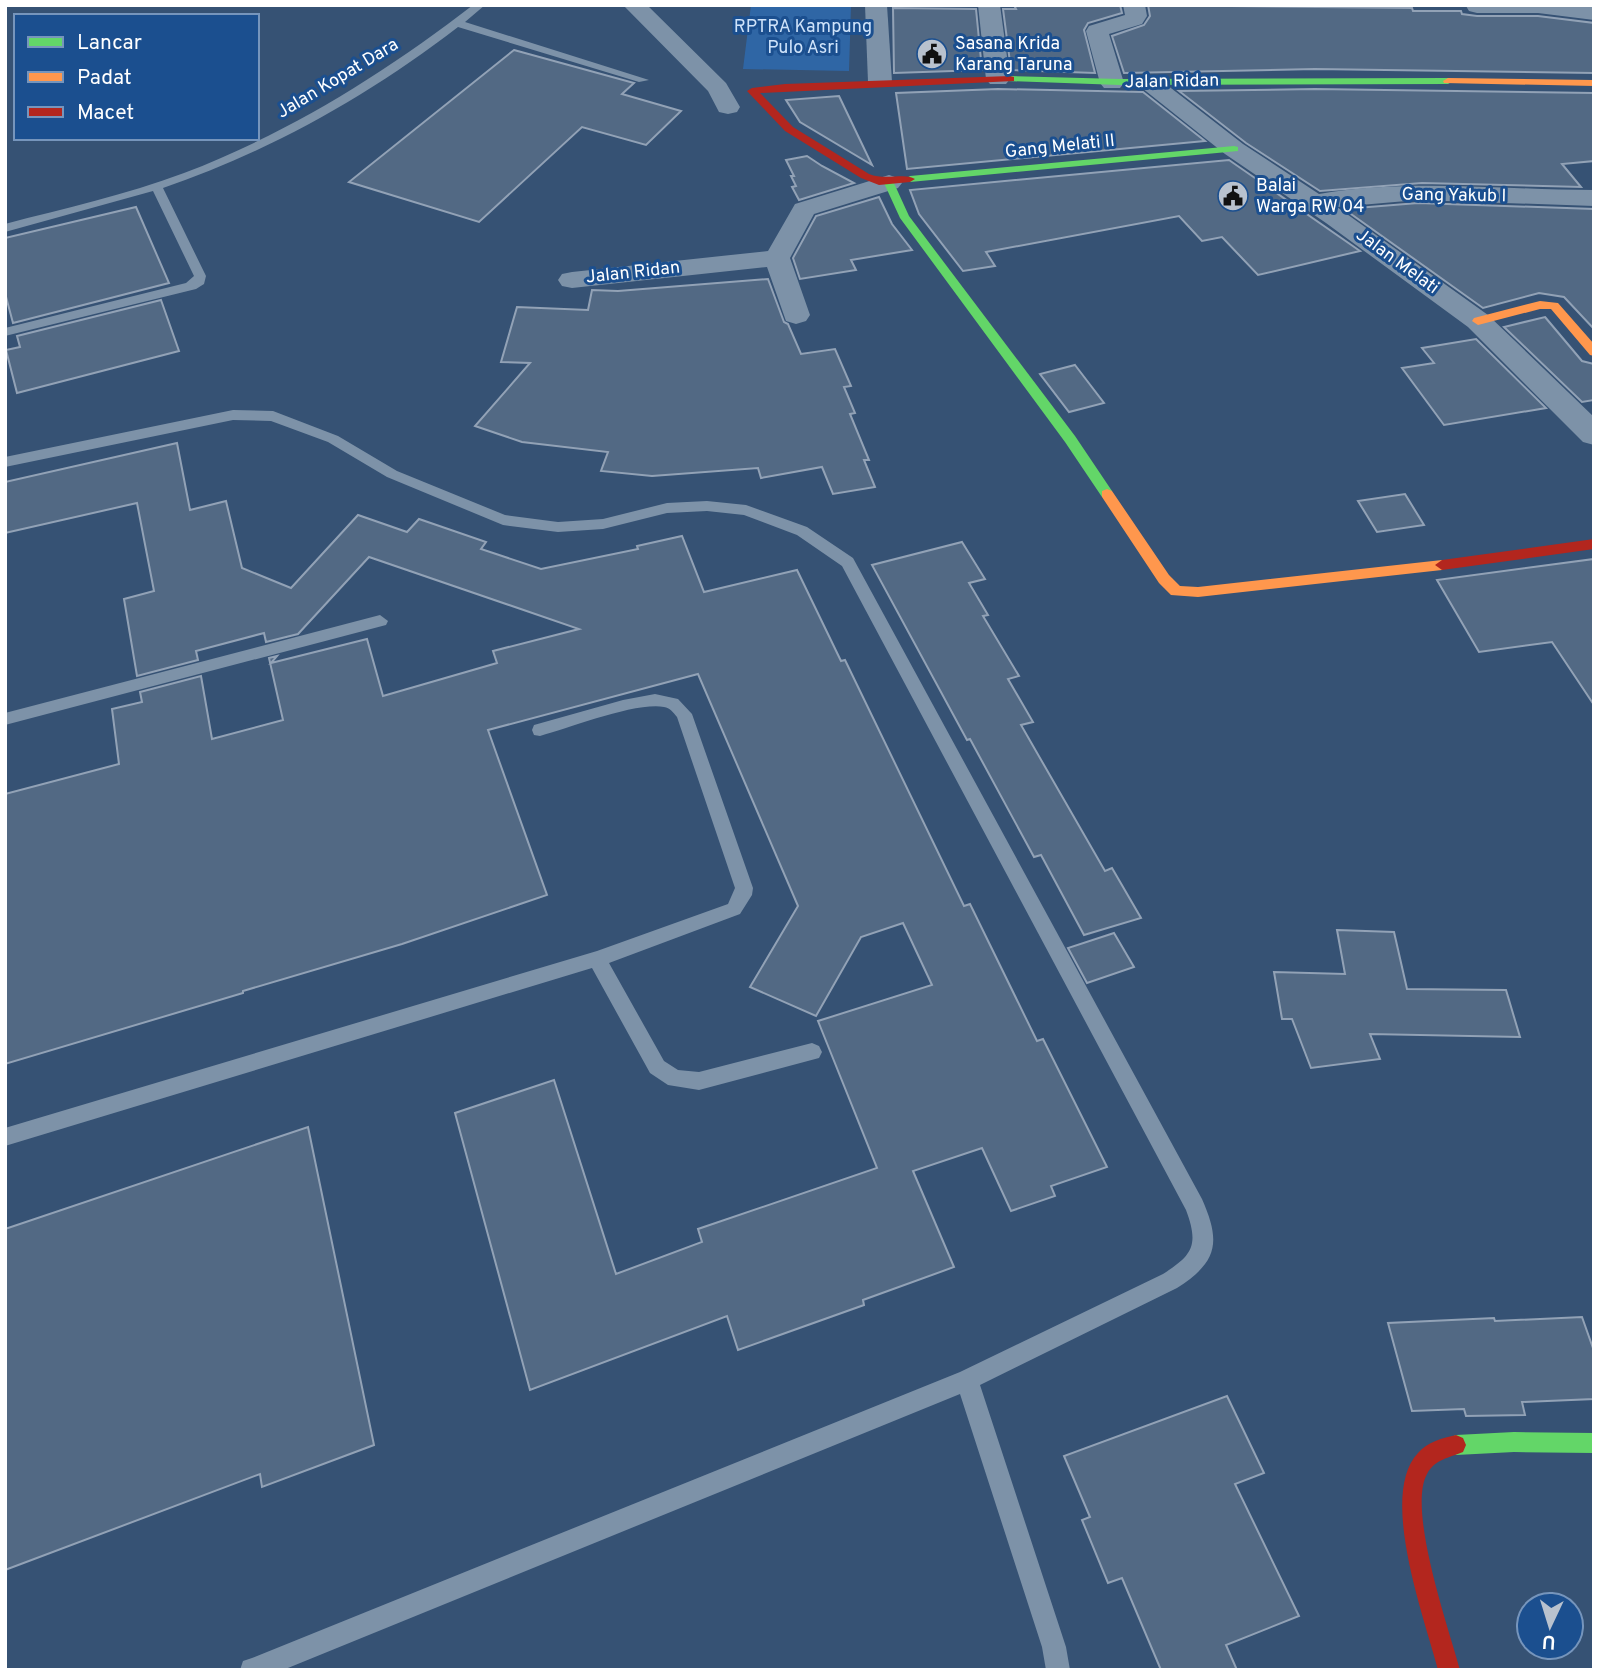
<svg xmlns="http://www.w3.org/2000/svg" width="1599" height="1675" viewBox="0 0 1599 1675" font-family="Overpass,sans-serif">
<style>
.green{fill:#2f66a5}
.building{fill:#526984;stroke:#92a2b6;stroke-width:2}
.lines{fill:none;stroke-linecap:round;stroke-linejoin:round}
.lane{fill:#7d92a8;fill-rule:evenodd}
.street{fill:#7d92a8;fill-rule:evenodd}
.fast{fill:#63d668;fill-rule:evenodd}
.slow{fill:#ff974d;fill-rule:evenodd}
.jam{fill:#b3261e;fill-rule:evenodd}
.labels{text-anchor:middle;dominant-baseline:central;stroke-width:6;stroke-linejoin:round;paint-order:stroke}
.far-park-label{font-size:18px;fill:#cfe3fa;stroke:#1b4f8f}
.far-poi-label{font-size:18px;fill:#fff;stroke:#1b4f8f;text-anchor:start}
.far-street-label{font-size:18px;fill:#fff;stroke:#1b4f8f}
</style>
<rect width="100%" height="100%" fill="#365274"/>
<!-- green -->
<path class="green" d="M751 5H851L849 71 743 69Z"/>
<!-- building -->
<g class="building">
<path d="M1014 5H1120L1122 13 1088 23 1084 30 1095 73 1011 70 1003 9H1016Z"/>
<path d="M1148 5 1412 8 1413 11H1461L1462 14 1477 16H1538L1594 23V73L1315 69 1124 73 1112 36 1144 25 1150 16Z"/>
<path d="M893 8 976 9 982 70 894 73Z"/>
<path d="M514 50 634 83 622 94 681 111 646 145 582 127 479 222 349 182Z"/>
<path d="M998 89 1143 92 1205 141 907 169 896 93Z"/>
<path d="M1315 89 1594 93V161L1562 164 1581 187 1422 183 1320 191 1246 143 1179 91Z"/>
<path d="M839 96 872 165 800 122 786 100Z"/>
<path d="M807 156 822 166 854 183 799 200 792 187 796 186 791 176H794L786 160Z"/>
<path d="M1229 160 1360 251 1258 275 1222 237 1202 241 1179 216 986 252 995 266 963 271 919 214 910 190Z"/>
<path d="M879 197 892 224 912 250 851 260 856 270 800 279 793 258 816 216Z"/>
<path d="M1418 203 1594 209V329L1564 297 1539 293 1483 308 1344 209Z"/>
<path d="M136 207 169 283 13 323 5 293V238Z"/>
<path d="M768 279 784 322 788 324 801 354 835 349 851 386 844 387 855 413 850 414 869 460H864L875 487 833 494 822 467 761 478 758 468 652 476 601 471 608 452 522 442 475 426 530 363 501 362 517 307 588 310 592 290 618 291Z"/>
<path d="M161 300 179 351 17 393 6 350 20 347 17 336Z"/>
<path d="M1545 317 1582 361 1594 364V400L1582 402 1504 327Z"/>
<path d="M1476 339 1546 408 1444 425 1402 368 1434 363 1422 348Z"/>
<path d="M1075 365 1104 403 1069 412 1040 374Z"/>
<path d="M177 443 190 510 226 501 242 568 291 588 358 515 407 532 419 519 486 542 481 549 541 569 638 549 637 546 682 536 704 592 797 570 841 661 845 660 964 906 970 904 1037 1041 1043 1039 1107 1167 1051 1186 1055 1196 1011 1211 982 1148 913 1171 954 1267 863 1300 864 1305 738 1350 727 1316 530 1390 455 1113 554 1080 616 1274 702 1242 698 1229 877 1168 818 1021 932 985 903 923 861 937 816 1016 750 987 798 906 698 674 488 730 547 895 402 944 243 991V993L5 1064V794L119 764 112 709 142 702 140 692 201 676 212 739 283 720 269 658 277 656 271 663 367 639 383 696 497 663 493 651 579 629 369 557 298 634 266 642 264 633 196 651 198 660 137 676 124 599 154 591 137 503 5 533V482Z"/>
<path d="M1405 494 1424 525 1377 532 1358 501Z"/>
<path d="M962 542 985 579 969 583 988 615 983 616 1019 676 1008 679 1033 722 1021 725 1105 871 1112 868 1141 918 1084 935 1041 855 1034 857 970 739 967 740 872 565Z"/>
<path d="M1594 559V705L1552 642 1479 652 1437 580Z"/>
<path d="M1337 930 1394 932 1407 989 1506 990 1520 1037 1370 1034 1380 1059 1311 1068 1292 1019H1282L1274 972 1345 974Z"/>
<path d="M1114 933 1134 967 1087 983 1068 948Z"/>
<path d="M308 1127 374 1445 262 1487 260 1474 5 1570V1229Z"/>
<path d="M1582 1317 1594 1351V1399L1522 1402 1525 1415 1466 1416 1464 1409 1412 1411 1388 1323 1494 1318 1495 1321Z"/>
<path d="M1227 1396 1264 1473 1235 1484 1299 1616 1226 1645 1237 1670H1161L1122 1578 1108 1583 1082 1520 1090 1517 1064 1456Z"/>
</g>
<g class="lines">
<!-- lane -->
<g class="lane">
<path d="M473 5H485L465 22 649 80 639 82 458 27C370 95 269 152 163 188L206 276 204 284 196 289 5 336V328L186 283 194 276 153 191 5 232V224C65 208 126 195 184 173 289 133 385 73 473 5Z"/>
<path d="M233 410 273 411 338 436 397 471 505 515 558 522 603 519 667 503 707 501 746 505 807 527 853 558 1202 1199C1221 1242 1218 1262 1177 1288L980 1385 1066 1647 1070 1670H1046L1042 1647 960 1394 283 1670H240L243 1661 252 1658 960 1372 1163 1274C1193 1255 1199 1245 1186 1210L842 566 797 535 744 515 707 511 667 513 603 529 558 532 503 525 387 477 328 442 271 421 233 420 5 467V457Z"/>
<path d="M380 615 388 621 386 625 5 725V713Z"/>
<path d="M655 694 678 699 692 714 753 888 752 895 740 914 609 963 664 1061 678 1070 699 1072 812 1043 819 1046 822 1052 819 1058 699 1090 668 1085 650 1073 592 968 5 1146V1128L597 951 728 904 735 888 677 717C673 712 670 708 664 707 635 702 570 728 540 736L534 735 532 730 534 725 623 700Z"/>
</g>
<!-- street -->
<g class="street">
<path d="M623 5H647L726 83 740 107 737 112 728 114 719 112 708 91Z"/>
<path d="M865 5H887L892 82 888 87H872L868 82Z"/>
<path d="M978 5H1000L1010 79 1006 84H990L986 79Z"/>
<path d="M1123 5H1145L1147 16 1142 24 1109 34 1124 83 1120 88H1104L1100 83 1086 31 1089 26 1125 15Z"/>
<path d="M1586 5 1594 6V20L1538 13H1477L1469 11 1466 6Z"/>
<path d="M1150 76 1158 78 1243 144 1319 194C1410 178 1502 190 1594 190V206L1418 200 1337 207 1488 315 1594 417V445L1583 442 1468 327 1326 223 1225 154 1142 88 1138 83 1142 78Z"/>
<path d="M889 175 898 178 902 183 898 188 814 214 790 258 810 315 806 321 796 324 786 321 767 267 572 288 562 286 558 280 562 274 572 272 768 251 795 204Z"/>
</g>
<!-- fast -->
<g class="fast">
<path d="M1010 76 1120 79 1448 78 1453 81 1448 84 1120 85 1006 81V77Z"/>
<path d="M1234 146 1238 147V151L910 182 905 179 910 176Z"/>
<path d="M885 181H893L909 216 1075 436 1112 491V497H1102L1065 442 900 218 884 183Z"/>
<path d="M1514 1432 1594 1433V1453L1514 1452 1456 1455 1449 1452 1446 1445 1449 1438 1456 1435Z"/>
</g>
<!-- slow -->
<g class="slow">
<path d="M1448 78 1594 80V86L1444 83 1443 81Z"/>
<path d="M1540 301 1558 303 1594 344V356L1590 355 1551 309H1540L1478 325 1472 321 1474 318Z"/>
<path d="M1107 489 1112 491 1169 575 1180 586 1198 587 1442 560 1449 565 1442 570 1198 597 1171 595 1159 583 1102 497V491Z"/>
</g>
<!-- jam -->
<g class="jam">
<path d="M1010 76 1014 77V81L760 93 793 127 869 174C887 181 904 172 915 179L910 182 879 185 861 178 785 131 747 91 752 88 785 84Z"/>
<path d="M1594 539V549L1442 570 1435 565 1442 560Z"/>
<path d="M1456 1435 1463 1438 1466 1445 1463 1452C1449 1458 1435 1459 1427 1474 1407 1510 1449 1629 1460 1670H1438C1425 1619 1378 1495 1418 1453 1427 1442 1443 1438 1456 1435Z"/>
</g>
</g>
<!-- icons -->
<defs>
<g id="civic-disc" transform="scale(1.575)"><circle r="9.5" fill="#b9c2ce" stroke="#1b4f8f"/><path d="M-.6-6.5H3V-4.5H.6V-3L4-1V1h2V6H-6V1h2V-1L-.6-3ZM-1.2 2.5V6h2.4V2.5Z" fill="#111"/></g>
</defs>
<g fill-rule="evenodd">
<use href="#civic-disc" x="932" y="54"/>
<use href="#civic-disc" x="1233" y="196"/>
</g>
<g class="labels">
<!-- far-park labels -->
<g class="far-park-label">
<text x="803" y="27">RPTRA Kampung<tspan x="803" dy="21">Pulo Asri</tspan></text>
</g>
<!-- far-poi labels -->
<g class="far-poi-label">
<text x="955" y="44">Sasana Krida<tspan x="955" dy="21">Karang Taruna</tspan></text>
<text x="1256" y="186">Balai<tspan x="1256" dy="21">Warga RW 04</tspan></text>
</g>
<!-- far-street labels -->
<g class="far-street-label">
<text transform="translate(338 79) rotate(-31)">Jalan Kopat Dara</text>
<text transform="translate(1172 82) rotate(-1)">Jalan Ridan</text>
<text transform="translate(1060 147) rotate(-6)">Gang Melati II</text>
<text transform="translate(1454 196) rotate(1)">Gang Yakub I</text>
<text transform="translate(1397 262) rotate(36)">Jalan Melati</text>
<text transform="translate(633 273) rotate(-6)">Jalan Ridan</text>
</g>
</g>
<!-- border -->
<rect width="1599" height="1675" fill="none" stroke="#ffffff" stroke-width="14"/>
<!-- legend -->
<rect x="14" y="14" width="245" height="126" fill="#1b4f8f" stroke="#7695bc" stroke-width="2"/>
<rect x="28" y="37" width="35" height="10" fill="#63d668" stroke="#7695bc" stroke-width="2"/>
<text x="77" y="49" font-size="21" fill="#ffffff">Lancar</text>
<rect x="28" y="72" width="35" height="10" fill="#ff974d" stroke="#7695bc" stroke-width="2"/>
<text x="77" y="84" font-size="21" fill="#ffffff">Padat</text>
<rect x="28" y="107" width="35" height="10" fill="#b3261e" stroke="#7695bc" stroke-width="2"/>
<text x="77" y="119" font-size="21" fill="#ffffff">Macet</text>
<!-- north arrow -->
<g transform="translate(1550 1626) rotate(184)"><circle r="33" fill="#1b4f8f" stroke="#7695bc" stroke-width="2"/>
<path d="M0-5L12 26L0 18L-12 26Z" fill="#b9c2ce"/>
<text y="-10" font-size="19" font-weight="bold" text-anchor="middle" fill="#ffffff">U</text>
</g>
</svg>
